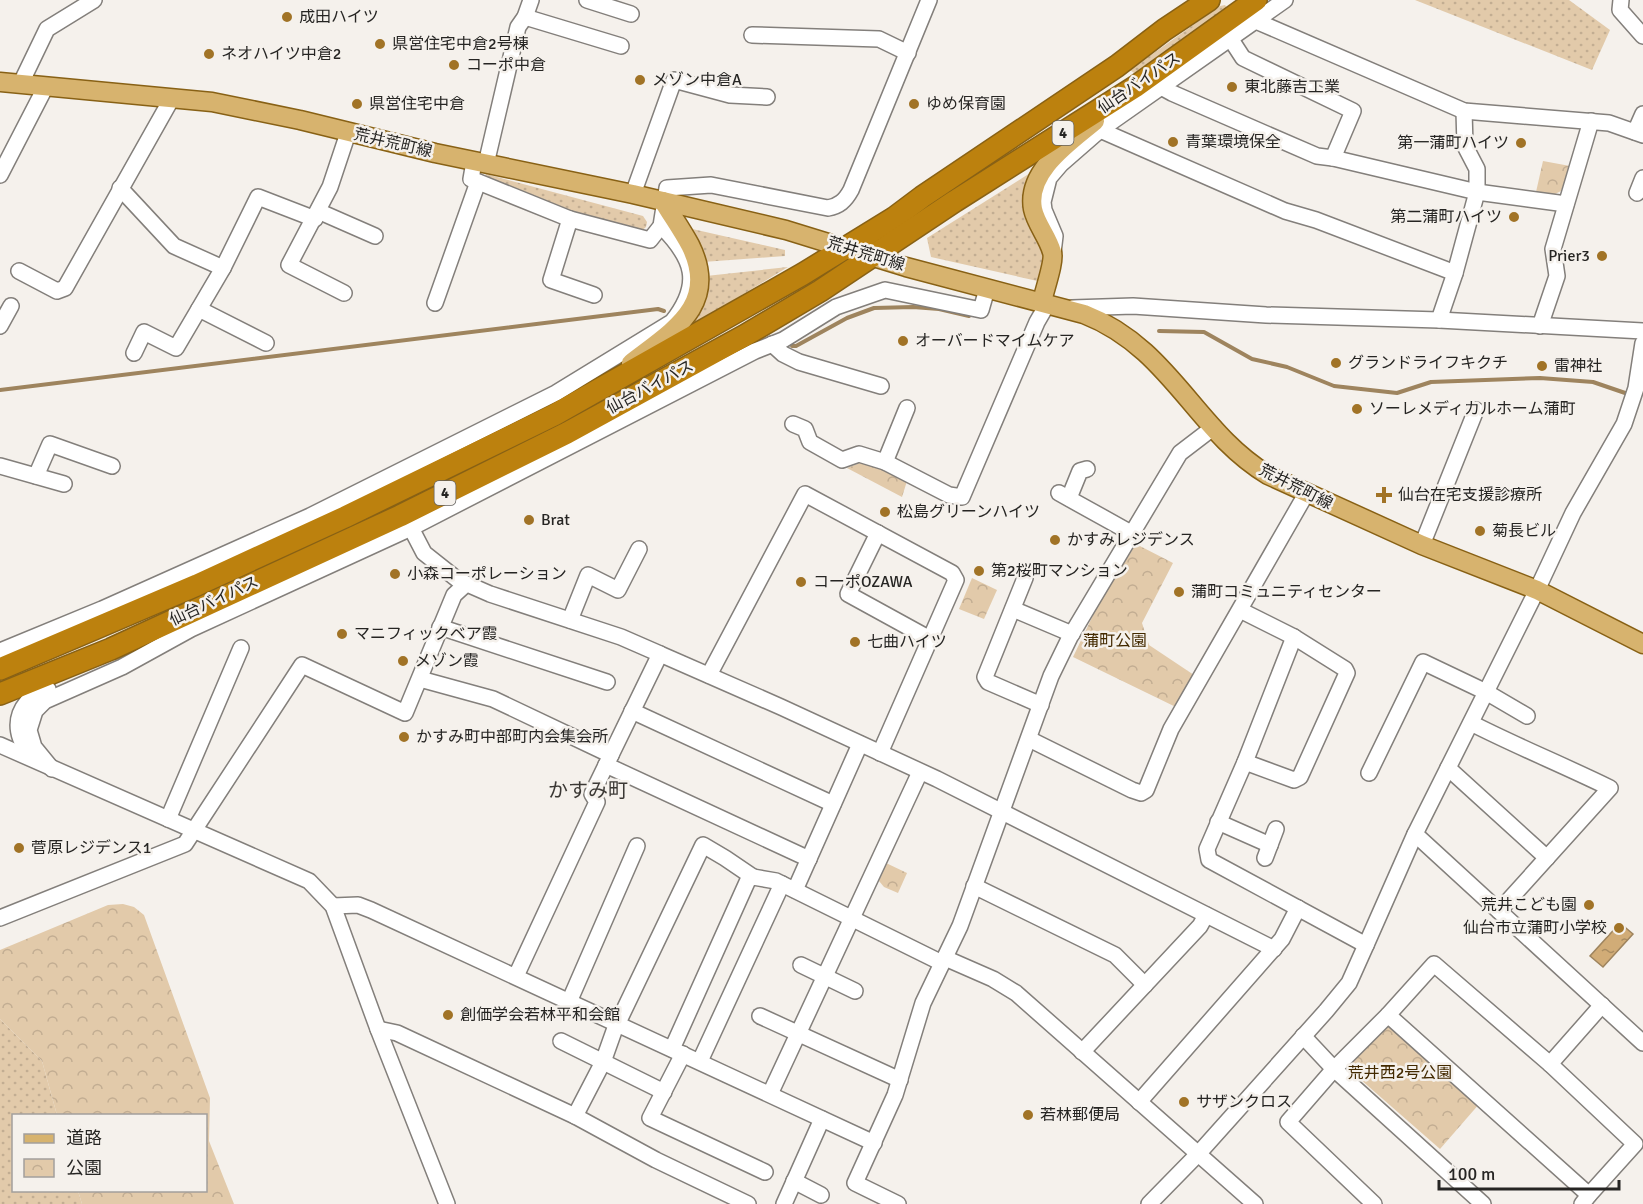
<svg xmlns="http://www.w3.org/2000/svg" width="1643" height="1204" viewBox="0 0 1643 1204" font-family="Signika,'Noto Sans JP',sans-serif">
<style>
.grass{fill:url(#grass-dots)}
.park{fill:url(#park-crowns)}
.water{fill:url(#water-ripples);stroke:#9e845e;stroke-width:1.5}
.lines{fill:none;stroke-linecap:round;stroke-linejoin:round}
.stream{stroke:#9e845e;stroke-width:4}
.minor-casing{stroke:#837f7b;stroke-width:18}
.major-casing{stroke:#886115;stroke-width:21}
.highway-casing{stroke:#886115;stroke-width:24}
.minor{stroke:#fff;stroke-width:15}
.major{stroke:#d7b36e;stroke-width:18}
.highway{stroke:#bc810e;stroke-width:21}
.poi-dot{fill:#a17326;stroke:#f5f1ec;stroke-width:2}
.labels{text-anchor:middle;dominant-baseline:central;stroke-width:5;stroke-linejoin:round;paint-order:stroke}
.shield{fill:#f5f1ec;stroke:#64625f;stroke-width:1.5}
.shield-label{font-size:15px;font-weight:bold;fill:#262523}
.poi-label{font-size:16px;fill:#262523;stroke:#f5f1ec;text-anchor:start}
.street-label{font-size:16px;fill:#262523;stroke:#f5f1ec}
.park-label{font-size:16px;fill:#432a00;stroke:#f5f1ec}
.quarter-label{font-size:20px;fill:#3b3834;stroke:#f5f1ec}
</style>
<defs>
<pattern id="grass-dots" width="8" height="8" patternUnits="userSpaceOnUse" patternTransform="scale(1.5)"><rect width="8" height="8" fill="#e2caaa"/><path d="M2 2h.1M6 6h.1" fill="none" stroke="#c2ad92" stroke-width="1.8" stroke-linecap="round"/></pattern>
<pattern id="park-crowns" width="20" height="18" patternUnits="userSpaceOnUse" patternTransform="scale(1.5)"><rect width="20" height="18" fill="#e2caaa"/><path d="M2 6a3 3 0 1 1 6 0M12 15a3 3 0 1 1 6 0" fill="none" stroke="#c2ad92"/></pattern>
<pattern id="water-ripples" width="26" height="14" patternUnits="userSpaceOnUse" patternTransform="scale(1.5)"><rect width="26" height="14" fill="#d1ac77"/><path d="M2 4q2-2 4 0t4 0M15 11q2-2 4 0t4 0" fill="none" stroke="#a98c61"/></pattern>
</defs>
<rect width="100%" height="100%" fill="#f5f1ec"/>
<!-- grass -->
<g class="grass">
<path d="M1415 0H1569L1610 30 1592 70Z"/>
<path d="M1225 5 1228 9 1157 60 1134 73 1130 70 1220 6Z"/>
<path d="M1035 170 1048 255 1042 282 931 257 927 238Z"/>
<path d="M486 174 643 216 647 222 646 227 640 232 571 213 484 178Z"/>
<path d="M688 228 785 250V256L703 262Z"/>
<path d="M788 267 694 324 706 276Z"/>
<path d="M0 1019 42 1061 57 1115 14 1116V1190L78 1191 82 1204H0Z"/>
</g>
<!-- park -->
<g class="park">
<path d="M1543 161 1570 166 1561 191 1553 195 1536 192Z"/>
<path d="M865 461 907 481 902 497 847 468Z"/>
<path d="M1136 544 1173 563 1142 623 1149 645 1200 679 1182 710 1073 657 1098 605Z"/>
<path d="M972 578 997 590 984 619 959 609Z"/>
<path d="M886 863 907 873 898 893 884 887 879 881Z"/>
<path d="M123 904 134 907 144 915 210 1098 209 1141 234 1204H82L78 1191 206 1190V1116L57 1115 42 1061 0 1019V950L108 905Z"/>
<path d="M1391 1023 1480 1103 1440 1149 1352 1072 1351 1061Z"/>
</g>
<!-- water -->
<path class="water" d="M1620 923 1633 934 1603 967 1590 956Z"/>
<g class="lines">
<!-- stream -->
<g class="stream">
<path d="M1159 331 1204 332 1252 359 1287 367 1334 386 1397 393 1431 382 1540 378 1593 382 1631 395"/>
<path d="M792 346H796L847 318 874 308 913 307 939 309 969 316"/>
<path d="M0 390 658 309 664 311"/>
</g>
<!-- minor casing -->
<g class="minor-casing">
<g id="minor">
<path d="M587 0 631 14"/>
<path d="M1621 0 1620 10 1643 36"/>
<path d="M525 17 621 46"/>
<path d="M1256 21 1464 111 1609 123 1643 135"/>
<path d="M752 35 879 39 908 53"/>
<path d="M1230 38 1243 58 1353 111 1333 158"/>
<path d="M21 83 47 29 94 0"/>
<path d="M1161 87 1172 93 1317 156 1333 158 1477 192 1566 204"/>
<path d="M1100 130 1285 211 1316 220 1455 273"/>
<path d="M1635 132 1643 114"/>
<path d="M474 162 471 179 570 219 650 240 661 226 667 188 711 185 828 208C839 206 845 201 851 190L929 0"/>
<path d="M486 164 518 27 525 17 531 0"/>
<path d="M0 175 46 86"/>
<path d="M120 188 174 246 223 268"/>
<path d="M1637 193 1643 178"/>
<path d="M633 194 674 80 730 95 767 97"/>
<path d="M318 211 375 236"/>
<path d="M570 219 551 280 594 295"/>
<path d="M1053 253 1055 236 1044 210 1043 202 1049 178 1061 164 1100 130 1285 0"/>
<path d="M19 271 57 291 65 288 172 98"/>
<path d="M344 293 289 265 330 187 348 133"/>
<path d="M435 303 478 182"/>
<path d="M1072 308 1133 306 1266 315 1439 320 1643 331"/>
<path d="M199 309 266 343"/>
<path d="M1439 320 1455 273 1477 192V169L1465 146 1464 111"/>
<path d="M0 326 11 306"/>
<path d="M1540 326 1557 276 1553 249 1591 121"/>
<path d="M772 344 783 354 799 362 881 386"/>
<path d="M134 353 144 332 176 348 223 268 258 197 315 219"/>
<path d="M793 424 805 429 810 442 842 460 859 454 885 462 949 495 962 497 1037 322 1048 303"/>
<path d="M885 462 907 408"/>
<path d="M0 466 64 484"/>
<path d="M36 476 50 444 112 466"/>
<path d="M1059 493 1131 533"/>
<path d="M1069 498 1080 471 1087 469"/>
<path d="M411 528 424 553 458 580 490 594 621 637 660 654 592 794 597 802 516 976"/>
<path d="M878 533 848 594 930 639"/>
<path d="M1422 545 1476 410"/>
<path d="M1025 578 985 677 988 682 1041 705"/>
<path d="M1013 609 1072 634"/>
<path d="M1240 610 1294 637 1345 669 1347 673 1300 777 1294 780 1245 762"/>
<path d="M570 620 588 575 618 590 639 549"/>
<path d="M440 627 607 682"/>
<path d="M1294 637 1245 762 1207 849 1209 860 1366 945 1415 834 1537 590 1573 513 1624 424 1636 388 1643 343"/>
<path d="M0 651 102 609 310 516 556 393 672 322C703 283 693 258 661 226"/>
<path d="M660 654 781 707 937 779 1274 949"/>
<path d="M709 675 805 494 952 573 956 580 880 753"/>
<path d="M420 679 493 699 611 755"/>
<path d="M632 711 833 804"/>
<path d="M1471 723C1516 746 1563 765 1610 788L1499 911"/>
<path d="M1029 739 1132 790 1141 793 1146 790 1171 729 1306 494"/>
<path d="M0 745 309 881 333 906 378 1029 447 1204"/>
<path d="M35 757C17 744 12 720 27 702 33 696 40 693 48 689"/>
<path d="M606 765 809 859"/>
<path d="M1448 768 1547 858"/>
<path d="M52 769 34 747 29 730 35 711 45 701 122 667 191 629 411 528 755 351 783 340 836 307 885 290 981 310 987 289"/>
<path d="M1369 773 1423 662 1486 692 1527 716"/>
<path d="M168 819 241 648"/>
<path d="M1218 822 1270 845"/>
<path d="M1415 834 1643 1043"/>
<path d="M1265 858 1276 829"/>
<path d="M974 886 1115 955 1145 985"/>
<path d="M795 890 860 744"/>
<path d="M333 906 358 905 371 910 874 1143"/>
<path d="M0 918 185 844 302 665 405 713 454 595 466 584"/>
<path d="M945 958 993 979 1016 993 1255 1204"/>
<path d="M801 965 855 991"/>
<path d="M569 1002 637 846"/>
<path d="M1388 1015 1434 964 1550 1064 1635 1144 1589 1195"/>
<path d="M760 1016 900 1080"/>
<path d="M378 1029 397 1033 575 1116 656 1160 748 1204"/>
<path d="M1303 1036 1334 1069 1388 1015 1589 1195 1582 1204"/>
<path d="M561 1041 664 1092"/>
<path d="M672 1049 748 880 753 877 776 881 942 963"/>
<path d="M1082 1052 1200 926 1206 915"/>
<path d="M683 1054 650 1118 765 1172"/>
<path d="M700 1061 782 884"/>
<path d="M1550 1064 1602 1005"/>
<path d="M770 1094 920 772"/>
<path d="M1139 1102 1282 939 1298 908"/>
<path d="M575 1116 603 1062 614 1031 703 845 725 858 753 877"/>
<path d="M794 1181 821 1195"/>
<path d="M784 1204 822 1119"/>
<path d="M898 1204 855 1183 895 1095 923 1003 960 926 1051 676 1070 637 1180 453 1214 427"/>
<path d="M1149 1204 1199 1153 1326 1011 1349 983 1366 945"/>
<path d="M1374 1204 1288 1122 1334 1069 1483 1204"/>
</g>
</g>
<!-- major casing -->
<g class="major-casing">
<g id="major">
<path d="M0 82 212 102 300 120 435 153 633 194 786 230 906 267 1084 314C1171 348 1195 431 1268 475L1422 545 1537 590 1643 644"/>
<path d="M1042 302C1044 291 1055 261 1052 252 1048 237 1036 224 1033 209 1026 171 1070 142 1095 121"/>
<path d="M631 363C672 331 720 305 690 245 682 230 672 216 663 201"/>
</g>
</g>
<!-- highway casing -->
<g class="highway-casing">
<g id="highway">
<path d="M0 669 197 585 345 517 554 415 803 274 894 218 922 197 1117 66 1164 30 1209 0"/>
<path d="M0 694 111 649 400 516 567 433 744 336 820 291 955 201 1135 87 1256 0"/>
</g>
</g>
<!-- minor -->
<use href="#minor" class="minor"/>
<!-- major -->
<use href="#major" class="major"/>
<!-- highway -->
<use href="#highway" class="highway"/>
</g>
<!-- markers -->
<g class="poi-dot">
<circle cx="287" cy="17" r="6"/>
<circle cx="380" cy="44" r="6"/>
<circle cx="209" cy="54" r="6"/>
<circle cx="454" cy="65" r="6"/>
<circle cx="640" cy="80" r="6"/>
<circle cx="1232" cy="87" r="6"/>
<circle cx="357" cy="104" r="6"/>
<circle cx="914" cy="104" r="6"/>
<circle cx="1173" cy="142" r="6"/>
<circle cx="1521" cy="143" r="6"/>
<circle cx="1514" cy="217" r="6"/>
<circle cx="1602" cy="256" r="6"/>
<circle cx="903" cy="341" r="6"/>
<circle cx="1336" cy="363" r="6"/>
<circle cx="1542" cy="366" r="6"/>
<circle cx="1357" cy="409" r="6"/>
<path d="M1381 486h6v6h6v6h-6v6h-6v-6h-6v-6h6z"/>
<circle cx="885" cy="512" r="6"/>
<circle cx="529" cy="520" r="6"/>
<circle cx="1480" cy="531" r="6"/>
<circle cx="1055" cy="540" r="6"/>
<circle cx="979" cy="571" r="6"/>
<circle cx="395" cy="574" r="6"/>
<circle cx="801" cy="582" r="6"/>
<circle cx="1179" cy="592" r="6"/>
<circle cx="342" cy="634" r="6"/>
<circle cx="855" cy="642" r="6"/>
<circle cx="403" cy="661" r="6"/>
<circle cx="404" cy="737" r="6"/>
<circle cx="19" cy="848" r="6"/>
<circle cx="1589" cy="905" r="6"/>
<circle cx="1619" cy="928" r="6"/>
<circle cx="448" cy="1015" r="6"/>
<circle cx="1184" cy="1102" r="6"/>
<circle cx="1028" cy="1115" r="6"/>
</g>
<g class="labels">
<!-- shield labels -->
<g class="shield">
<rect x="1052.5" y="121" width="21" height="24" rx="4.5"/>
<rect x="434.5" y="481" width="21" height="24" rx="4.5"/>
</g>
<g class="shield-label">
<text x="1063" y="133">4</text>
<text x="445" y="493">4</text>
</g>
<!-- poi labels -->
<g class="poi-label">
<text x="299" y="17">成田ハイツ</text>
<text x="392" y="44">県営住宅中倉2号棟</text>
<text x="221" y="54">ネオハイツ中倉2</text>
<text x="466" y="65">コーポ中倉</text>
<text x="652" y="80">メゾン中倉A</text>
<text x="1244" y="87">東北藤吉工業</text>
<text x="369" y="104">県営住宅中倉</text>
<text x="926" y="104">ゆめ保育園</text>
<text x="1185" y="142">青葉環境保全</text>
<text x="1509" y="143" text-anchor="end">第一蒲町ハイツ</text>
<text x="1502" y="217" text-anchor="end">第二蒲町ハイツ</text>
<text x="1590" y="256" text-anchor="end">Prier3</text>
<text x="915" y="341">オーバードマイムケア</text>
<text x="1348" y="363">グランドライフキクチ</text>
<text x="1554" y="366">雷神社</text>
<text x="1369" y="409">ソーレメディカルホーム蒲町</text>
<text x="1398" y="495">仙台在宅支援診療所</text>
<text x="897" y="512">松島グリーンハイツ</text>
<text x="541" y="520">Brat</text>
<text x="1492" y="531">菊長ビル</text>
<text x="1067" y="540">かすみレジデンス</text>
<text x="991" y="571">第2桜町マンション</text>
<text x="407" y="574">小森コーポレーション</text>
<text x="813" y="582">コーポOZAWA</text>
<text x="1191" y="592">蒲町コミュニティセンター</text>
<text x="354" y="634">マニフィックベア霞</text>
<text x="867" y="642">七曲ハイツ</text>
<text x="415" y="661">メゾン霞</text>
<text x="416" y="737">かすみ町中部町内会集会所</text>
<text x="31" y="848">菅原レジデンス1</text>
<text x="1577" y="905" text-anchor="end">荒井こども園</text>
<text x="1607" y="928" text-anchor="end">仙台市立蒲町小学校</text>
<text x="460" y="1015">創価学会若林平和会館</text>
<text x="1196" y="1102">サザンクロス</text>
<text x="1040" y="1115">若林郵便局</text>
</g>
<!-- street labels -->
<g class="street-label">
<text transform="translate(1139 83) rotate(-34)">仙台バイパス</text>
<text transform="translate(393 143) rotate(13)">荒井荒町線</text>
<text transform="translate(866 254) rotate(17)">荒井荒町線</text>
<text transform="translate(650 387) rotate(-28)">仙台バイパス</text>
<text transform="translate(1296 487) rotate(27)">荒井荒町線</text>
<text transform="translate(214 601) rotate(-25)">仙台バイパス</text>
</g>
<!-- park labels -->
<g class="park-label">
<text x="1115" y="641">蒲町公園</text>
<text x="1400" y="1073">荒井西2号公園</text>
</g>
<!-- quarter labels -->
<g class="quarter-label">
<text x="588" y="790">かすみ町</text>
</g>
</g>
<!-- legend -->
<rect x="12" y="1114" width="195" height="78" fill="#f5f1ec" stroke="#a29f9c" stroke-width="1.5"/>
<rect x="24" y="1134" width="30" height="9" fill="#d7b36e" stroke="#a29f9c" stroke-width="1.5"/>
<text x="66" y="1144" font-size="18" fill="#262523">道路</text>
<rect x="24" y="1159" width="30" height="18" fill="url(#park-crowns)" stroke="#a29f9c" stroke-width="1.5"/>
<text x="66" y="1174" font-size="18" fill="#262523">公園</text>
<!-- scale -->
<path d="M1439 1180v9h180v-9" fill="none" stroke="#262523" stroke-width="3"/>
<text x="1448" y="1180" font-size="18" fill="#262523" stroke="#f5f1ec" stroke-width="4.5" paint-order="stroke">100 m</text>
</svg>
